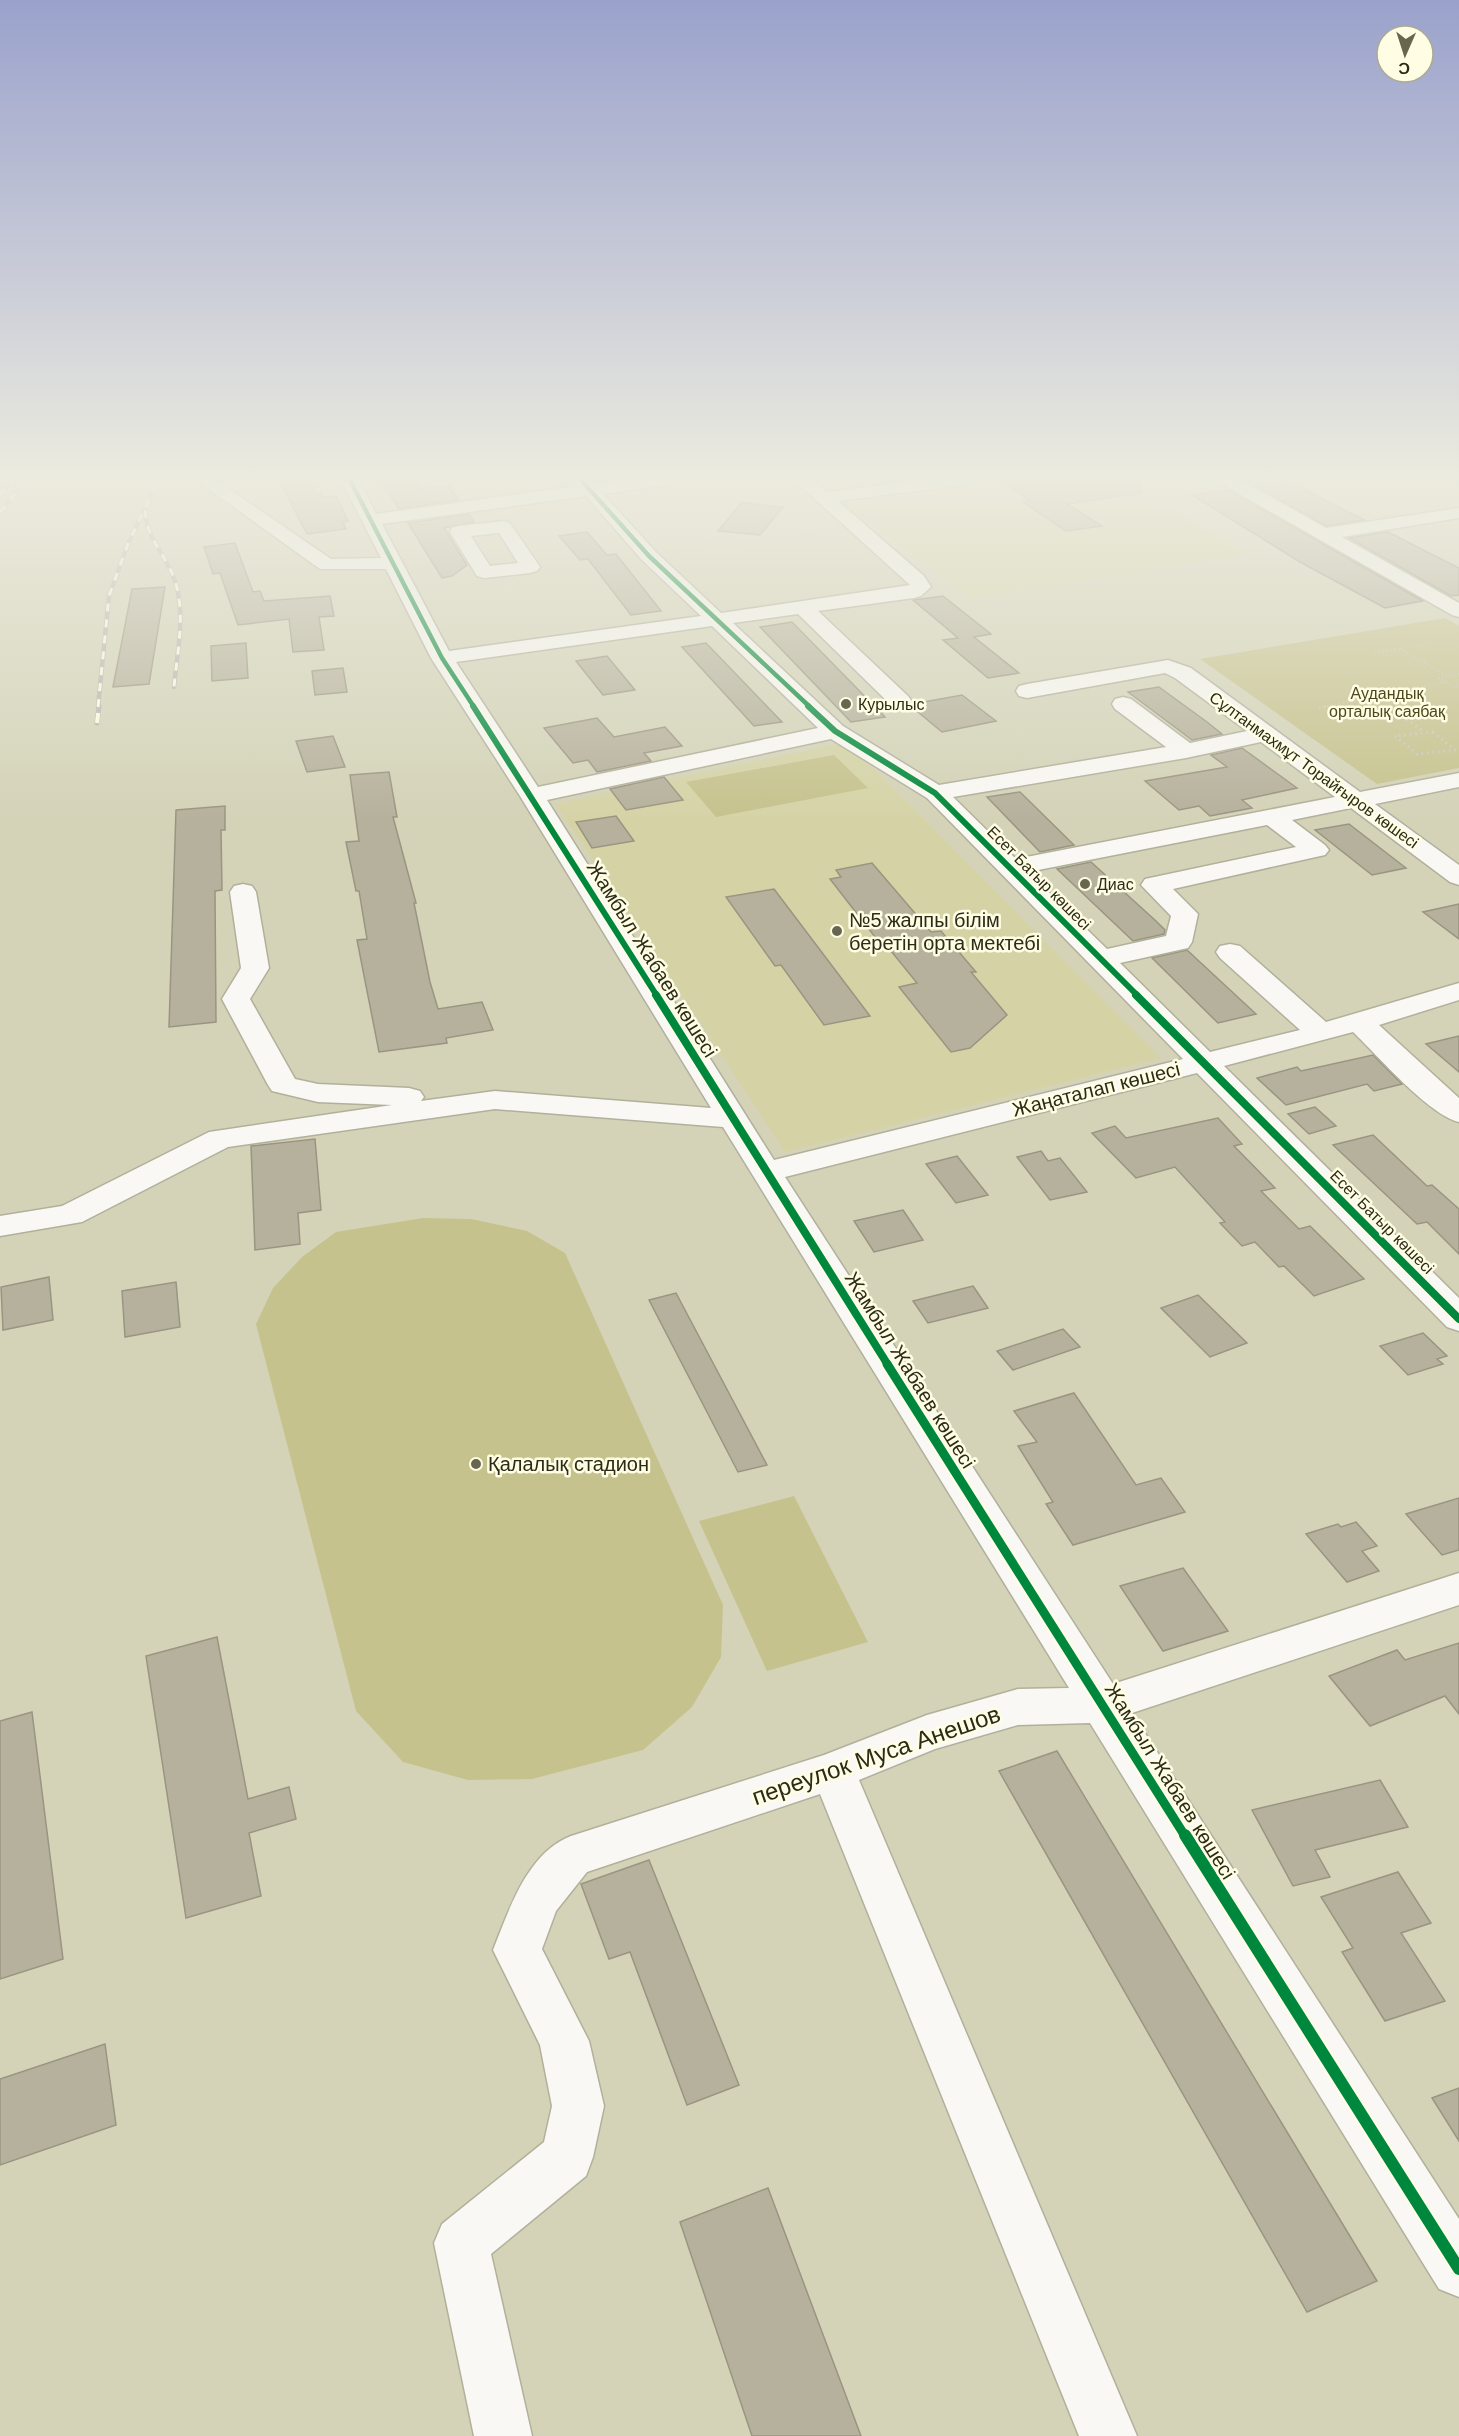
<svg xmlns="http://www.w3.org/2000/svg" width="1459" height="2436" viewBox="0 0 1459 2436" font-family="Helvetica,sans-serif">
<style>
.built{fill:#d5d3a6}
.green{fill:#c6c28d}
.building{fill:#b6b19c;stroke:#9a9580;stroke-width:1.5}
.lines{fill:none;stroke-linecap:round;stroke-linejoin:round}
.minor-casing{stroke:#b1b09b;stroke-width:3}
.path-far1{stroke:#cbcac2;stroke-width:2;stroke-dasharray:1 3;stroke-linecap:butt}
.path{stroke:#cbcac2;stroke-width:3;stroke-dasharray:1.5 4;stroke-linecap:butt}
.minor{fill:#f9f8f4;fill-rule:evenodd}
.rail-far1-casing{stroke:#b6b6af;stroke-width:4.5}
.rail-casing{stroke:#b6b6af;stroke-width:5}
.rail-far1{stroke:#fffee4;stroke-width:3;stroke-dasharray:8;stroke-linecap:butt}
.rail{stroke:#fffee4;stroke-width:4;stroke-dasharray:10;stroke-linecap:butt}
.cycleway-far4-casing{stroke:#fffee4;stroke-width:7}
.cycleway-far3-casing{stroke:#fffee4;stroke-width:9}
.cycleway-far2-casing{stroke:#fffee4;stroke-width:11}
.cycleway-far1-casing{stroke:#fffee4;stroke-width:13}
.cycleway-casing{stroke:#fffee4;stroke-width:16}
.cycleway-far4{stroke:#00873e;stroke-width:4.5}
.cycleway-far3{stroke:#00873e;stroke-width:6}
.cycleway-far2{stroke:#00873e;stroke-width:8}
.cycleway-far1{stroke:#00873e;stroke-width:9}
.cycleway{stroke:#00873e;stroke-width:12}
.poi-dot{fill:#67664f;stroke:#fffee4;stroke-width:2}
.labels{text-anchor:middle;dominant-baseline:central;stroke-width:5;stroke-linejoin:round;paint-order:stroke}
.far-park-label{font-size:16px;fill:#4b481d;stroke:#fffee4}
.far-poi-label{font-size:16px;fill:#2c2b17;stroke:#fffee4;text-anchor:start}
.far-street-label{font-size:16px;fill:#2c2b17;stroke:#fffee4}
.poi-label{font-size:20px;fill:#2c2b17;stroke:#fffee4;text-anchor:start}
.street-label{font-size:20px;fill:#2c2b17;stroke:#fffee4}
.near-street-label{font-size:24px;fill:#2c2b17;stroke:#fffee4}
</style>
<rect width="100%" height="100%" fill="#d4d3b8"/>
<!-- built -->
<g class="built">
<path d="M812 480H1103L1142 503 1156 501 1246 554 971 598Z"/>
<path d="M847 742 1161 1058 785 1152 556 804Z"/>
</g>
<!-- green -->
<g class="green">
<path d="M1445 618 1459 626V768L1377 784 1200 659Z"/>
<path d="M834 755 868 788 716 817 686 782Z"/>
<path d="M423 1218 471 1219 527 1231 565 1253 723 1605 721 1657 692 1707 643 1750 532 1779 468 1780 403 1762 356 1711 256 1324 273 1288 302 1257 336 1232Z"/>
<path d="M794 1496 868 1642 767 1671 699 1521Z"/>
</g>
<!-- building -->
<g class="building">
<path d="M279 480H309L316 493H321L322 497 336 496 348 521 343 522 346 529 307 534Z"/>
<path d="M388 480H414L419 489 449 486 459 500 399 509 383 484 390 483Z"/>
<path d="M999 480H1140L1141 493 1067 504 1102 526 1066 531 1023 502 1031 501Z"/>
<path d="M1291 482 1348 512 1365 520 1326 526 1256 486Z"/>
<path d="M1228 490 1423 601 1385 608 1300 562 1192 495Z"/>
<path d="M742 502 753 504 783 507 760 535 718 531Z"/>
<path d="M469 514 474 522 444 528 467 565 452 576 442 578 408 523Z"/>
<path d="M587 532 607 555 616 554 661 611 631 615 588 559 580 560 559 536Z"/>
<path d="M1388 532 1459 568V595L1451 596 1349 538Z"/>
<path d="M235 543 253 592 260 591 264 601 330 596 334 616 319 617 324 650 293 652 289 619 238 625 220 573 213 574 204 547Z"/>
<path d="M165 587 149 684 113 687 132 589Z"/>
<path d="M943 596 991 634 974 637 1019 673 988 678 943 640 958 638 913 600Z"/>
<path d="M792 622 885 717 851 722 760 627Z"/>
<path d="M246 643 248 678 212 681 211 646Z"/>
<path d="M706 643 782 722 754 726 682 647Z"/>
<path d="M607 656 635 690 603 695 576 661Z"/>
<path d="M343 668 347 692 315 695 312 671Z"/>
<path d="M1159 687 1207 722 1222 734 1192 740 1128 692Z"/>
<path d="M962 695 996 721 942 732 912 707 913 704Z"/>
<path d="M597 718 614 737 665 727 682 746 644 753 651 761 597 772 588 760 573 763 544 728Z"/>
<path d="M333 736 345 767 307 772 296 741Z"/>
<path d="M1242 748 1297 788 1242 800 1252 808 1210 816 1199 806 1179 810 1145 781 1227 767 1211 755Z"/>
<path d="M389 772 397 817H393L416 903H414L430 982 438 1009 482 1002 493 1030 446 1038 447 1043 379 1052 357 940 367 939 359 891H356L346 842 359 841 350 775Z"/>
<path d="M664 777 683 800 626 810 610 789Z"/>
<path d="M1020 792 1074 845 1040 852 987 797Z"/>
<path d="M225 806V830H221L222 890 215 891 216 1022 169 1027 176 810Z"/>
<path d="M616 816 634 841 592 848 576 822Z"/>
<path d="M1349 824 1406 868 1372 875 1315 830Z"/>
<path d="M1091 862 1156 921 1165 930 1164 934 1133 941 1057 869Z"/>
<path d="M872 863 931 932 941 931 976 972H971L1007 1015 970 1048 951 1052 899 987 917 983 887 946H882L830 879 841 877 836 870Z"/>
<path d="M774 889 842 979 870 1016 824 1025 781 965 775 966 726 897Z"/>
<path d="M1459 904V939L1423 912Z"/>
<path d="M1187 950 1256 1014 1218 1023 1152 958Z"/>
<path d="M1459 1036V1072L1426 1044Z"/>
<path d="M1373 1055 1402 1084 1374 1091 1367 1084 1286 1105 1257 1078 1297 1067 1301 1071Z"/>
<path d="M1315 1107 1336 1126 1309 1134 1288 1114Z"/>
<path d="M1218 1118 1242 1144 1234 1146 1275 1188 1261 1191 1299 1229 1310 1226 1364 1279 1314 1296 1284 1266 1279 1267 1255 1242 1242 1246 1220 1223 1225 1222 1175 1167 1136 1178 1092 1133 1115 1126 1126 1138Z"/>
<path d="M1373 1135 1427 1186 1432 1185 1459 1209V1254L1427 1222 1417 1224 1333 1145Z"/>
<path d="M315 1139 321 1210 298 1213 300 1244 255 1250 251 1146Z"/>
<path d="M1041 1151 1048 1161 1060 1158 1087 1192 1050 1200 1017 1157Z"/>
<path d="M957 1156 988 1195 956 1203 926 1164Z"/>
<path d="M903 1210 923 1240 874 1252 854 1221Z"/>
<path d="M49 1277 53 1320 3 1330 1 1287Z"/>
<path d="M176 1282 180 1327 125 1337 122 1291Z"/>
<path d="M973 1286 988 1308 928 1323 913 1301Z"/>
<path d="M676 1293 767 1465 738 1472 649 1300Z"/>
<path d="M1198 1295 1247 1343 1210 1357 1161 1308Z"/>
<path d="M1063 1329 1080 1347 1013 1370 997 1351Z"/>
<path d="M1423 1333 1447 1356 1437 1359 1443 1364 1408 1375 1380 1346Z"/>
<path d="M1074 1393 1136 1485 1161 1478 1185 1512 1073 1545 1046 1504 1053 1502 1018 1446 1037 1442 1014 1411Z"/>
<path d="M1459 1498V1550L1442 1555 1406 1514Z"/>
<path d="M1356 1522 1377 1546 1362 1551 1379 1571 1347 1582 1306 1534 1338 1524 1341 1527Z"/>
<path d="M1183 1568 1228 1631 1163 1651 1120 1586Z"/>
<path d="M217 1637 248 1799 289 1787 296 1819 249 1833 261 1896 186 1918 146 1656Z"/>
<path d="M1459 1643V1714L1445 1696 1370 1726 1329 1676 1397 1650 1405 1660Z"/>
<path d="M32 1712 63 1959 0 1979V1721Z"/>
<path d="M1057 1751 1377 2281 1307 2312 999 1771Z"/>
<path d="M1380 1780 1408 1827 1315 1850 1330 1877 1293 1886 1252 1810Z"/>
<path d="M649 1860 739 2085 687 2105 630 1952 609 1959 581 1884Z"/>
<path d="M1398 1872 1431 1923 1401 1933 1445 2001 1385 2021 1342 1952 1353 1948 1321 1897Z"/>
<path d="M105 2044 116 2125 0 2165V2079Z"/>
<path d="M1459 2088V2141L1432 2098Z"/>
<path d="M768 2188 861 2436H752L680 2222Z"/>
</g>
<g class="lines">
<!-- minor casing -->
<g class="minor-casing">
<g id="minor">
<path d="M196 480H216L331 559 381 558 341 480H359L376 514 577 486 572 480H590L594 484 626 480H673L670 484 664 485 603 494 656 552 721 613 910 585 794 480H813L827 492 923 480H972L969 484 963 485 838 501 924 576 931 587 921 596 914 598 818 611 909 697 912 702 909 707 901 709 893 707 798 614 733 623 843 726 939 785 1166 747 1115 709 1112 704 1115 699 1123 697 1131 699 1190 743 1247 731 1175 678 1165 673 1027 698 1019 696 1016 691 1019 686 1027 684 1168 660 1191 668 1360 792 1459 773V787L1375 804 1459 865V885L1450 882 1351 808 1292 820 1325 845 1329 850 1325 855 1173 889 1198 914 1192 942 1188 948 1120 963 1210 1052 1300 1030 1220 958 1216 952 1220 946 1230 944 1240 946 1326 1022 1459 983V1000L1379 1025 1459 1098V1122C1429 1115 1378 1056 1353 1032L1224 1066 1459 1298V1331L1447 1327 1197 1073 785 1177 1113 1684 1459 1573V1605L1132 1713 1459 2219V2297L1439 2289 1090 1723 1018 1725 935 1749 859 1780 1137 2436H1079L820 1794 587 1872 556 1911 542 1949 589 2041 604 2106 593 2157 586 2176 491 2254 532 2436H474L434 2243 442 2224 544 2142 552 2106 540 2045 493 1950C509 1910 527 1853 571 1836L824 1755 927 1715 1018 1689 1069 1688 723 1127 495 1109 228 1147 82 1222 0 1236V1216L62 1206 209 1132 392 1105 318 1102 272 1091 268 1085 222 999 241 968 230 892 234 886 243 884 252 886 256 892 269 968 250 999 295 1079 318 1084 409 1088 420 1091 424 1097 421 1101 495 1091 711 1108 520 796 431 658 386 569H320ZM586 496 642 560 701 616 449 651 382 524ZM712 626 818 728 538 787 456 662ZM831 739 927 798 1183 1059 774 1160 547 800ZM1261 742 1335 797 1016 859 953 797 1186 758ZM1267 825 1296 847 1145 879 1141 885 1171 916 1166 936 1107 949 1028 872Z"/>
<path d="M1219 480H1241L1326 528 1459 508V518L1342 537 1459 603V617L1452 615 1222 484Z"/>
<path d="M504 521 510 523 540 567 537 571 530 573 484 578 477 576 450 532 452 528 459 526ZM499 533 518 563 490 566 471 536Z"/>
</g>
</g>
<!-- path-far1 -->
<g class="path-far1">
<path d="M791 515 813 517"/>
<path d="M712 547 693 528 726 495 800 502 774 539"/>
<path d="M675 552 831 532"/>
<path d="M1400 649 1448 676"/>
<path d="M1375 653 1428 644"/>
<path d="M1459 674 1439 678 1454 687 1459 686"/>
<path d="M1377 697 1391 707"/>
<path d="M1323 707 1446 682"/>
</g>
<!-- path -->
<g class="path">
<path d="M1389 706 1424 732"/>
<path d="M1319 708 1330 706"/>
<path d="M1433 732 1455 750 1417 754 1395 736Z"/>
</g>
<!-- minor -->
<use href="#minor" class="minor"/>
<!-- rail-far1 casing -->
<g class="rail-far1-casing">
<g id="rail-far1">
<path d="M0 495 13 480"/>
<path d="M145 510C147 541 166 554 175 581 186 614 177 653 174 687"/>
<path d="M0 512 27 480"/>
<path d="M98 707 109 596 128 544 158 480"/>
</g>
</g>
<!-- rail casing -->
<g class="rail-casing">
<path id="rail" d="M97 723 99 706"/>
</g>
<!-- rail-far1 -->
<use href="#rail-far1" class="rail-far1"/>
<!-- rail -->
<use href="#rail" class="rail"/>
<!-- cycleway-far4 casing -->
<g class="cycleway-far4-casing">
<g id="cycleway-far4">
<path d="M350 480 442 658 474 707"/>
<path d="M581 480 649 556 810 707"/>
</g>
</g>
<!-- cycleway-far3 casing -->
<g class="cycleway-far3-casing">
<g id="cycleway-far3">
<path d="M473 706 657 996"/>
<path d="M808 706 835 731 935 793 1138 996"/>
</g>
</g>
<!-- cycleway-far2 casing -->
<g class="cycleway-far2-casing">
<g id="cycleway-far2">
<path d="M656 995 888 1365"/>
<path d="M1136 995 1459 1319"/>
</g>
</g>
<!-- cycleway-far1 casing -->
<g class="cycleway-far1-casing">
<path id="cycleway-far1" d="M887 1364 1185 1836"/>
</g>
<!-- cycleway casing -->
<g class="cycleway-casing">
<path id="cycleway" d="M1185 1835 1459 2269"/>
</g>
<!-- cycleway-far4 -->
<use href="#cycleway-far4" class="cycleway-far4"/>
<!-- cycleway-far3 -->
<use href="#cycleway-far3" class="cycleway-far3"/>
<!-- cycleway-far2 -->
<use href="#cycleway-far2" class="cycleway-far2"/>
<!-- cycleway-far1 -->
<use href="#cycleway-far1" class="cycleway-far1"/>
<!-- cycleway -->
<use href="#cycleway" class="cycleway"/>
</g>
<!-- sky -->
<linearGradient id="sky" x2="0" y2="1"><stop stop-color="#9aa2cc"/><stop offset="0.58" stop-color="#ecebdf"/><stop offset="1" stop-color="#ecebdf" stop-opacity="0"/></linearGradient>
<rect width="1459" height="821" fill="url(#sky)"/>
<!-- markers -->
<g class="poi-dot">
<circle cx="846" cy="704" r="6"/>
<circle cx="1085" cy="884" r="6"/>
<circle cx="837" cy="931" r="6"/>
<circle cx="476" cy="1464" r="6"/>
</g>
<g class="labels">
<!-- far-park labels -->
<g class="far-park-label">
<text x="1387" y="693">Аудандық<tspan x="1387" dy="18">орталық саябақ</tspan></text>
</g>
<!-- far-poi labels -->
<g class="far-poi-label">
<text x="858" y="704">Курылыс</text>
<text x="1097" y="884">Диас</text>
</g>
<!-- far-street labels -->
<g class="far-street-label">
<text transform="translate(1314 770) rotate(36)">Сұлтанмахмұт Торайғыров көшесі</text>
<text transform="translate(1039 878) rotate(45)">Есет Батыр көшесі</text>
<text transform="translate(1382 1222) rotate(45)">Есет Батыр көшесі</text>
</g>
<!-- poi labels -->
<g class="poi-label">
<text x="849" y="920">№5 жалпы білім<tspan x="849" dy="23">беретін орта мектебі</tspan></text>
<text x="488" y="1464">Қалалық стадион</text>
</g>
<!-- street labels -->
<g class="street-label">
<text transform="translate(652 959) rotate(58)">Жамбыл Жабаев көшесі</text>
<text transform="translate(1096 1089) rotate(-14)">Жаңаталап көшесі</text>
<text transform="translate(910 1370) rotate(58)">Жамбыл Жабаев көшесі</text>
<text transform="translate(1170 1781) rotate(58)">Жамбыл Жабаев көшесі</text>
</g>
<!-- near-street labels -->
<g class="near-street-label">
<text transform="translate(876 1755) rotate(-19)">переулок Муса Анешов</text>
</g>
</g>
<!-- north arrow -->
<g transform="translate(1405 54) rotate(183)"><circle r="28" fill="#fffee4" stroke="#abaa92" stroke-width="1.5"/>
<path d="M0-4.5L10 22L0 15L-10 22Z" fill="#67664f"/>
<text y="-9" font-size="16" font-weight="bold" text-anchor="middle" fill="#2c2b17">С</text>
</g>
</svg>
